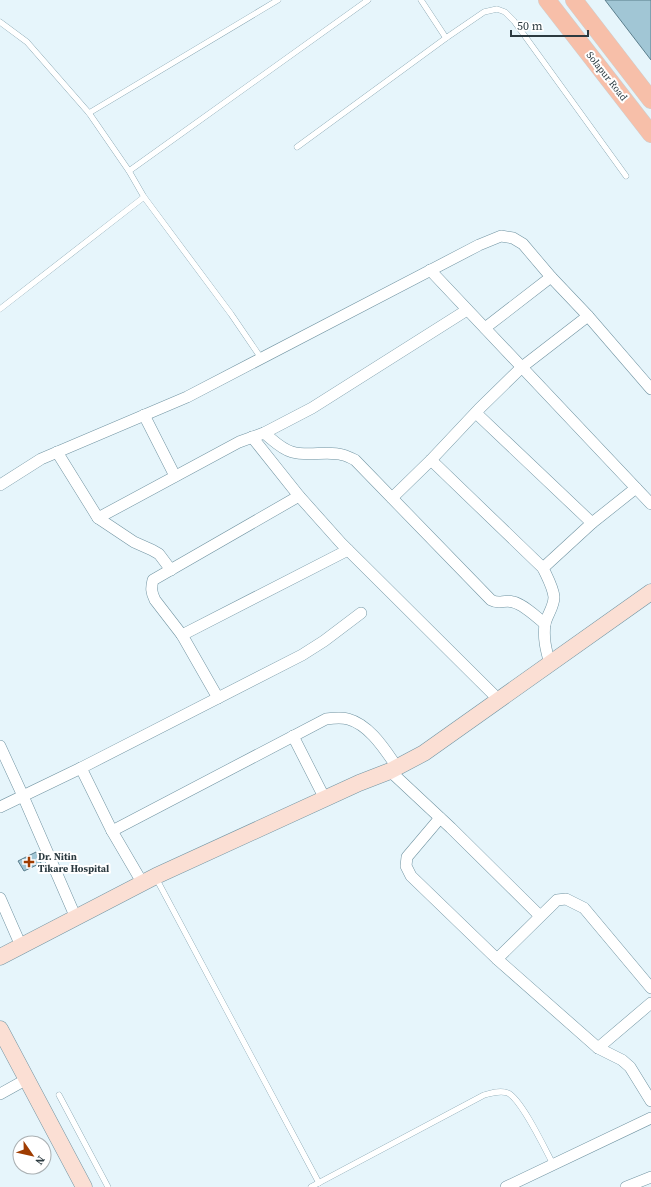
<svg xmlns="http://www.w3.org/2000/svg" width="651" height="1187" viewBox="0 0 651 1187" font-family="'Source Serif 4',serif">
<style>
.building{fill:#a1c6d5;stroke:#5b7e8c}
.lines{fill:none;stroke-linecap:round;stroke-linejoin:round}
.lane-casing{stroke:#7194a2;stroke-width:6}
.street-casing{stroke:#7194a2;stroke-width:12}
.secondary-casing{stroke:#7194a2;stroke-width:17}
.primary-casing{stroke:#ccd0d1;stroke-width:18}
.lane{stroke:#fff;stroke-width:5.5}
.street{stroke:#fff;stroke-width:11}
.secondary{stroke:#fbdfd4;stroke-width:16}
.primary{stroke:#f7bfa9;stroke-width:17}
.poi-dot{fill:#9f3c01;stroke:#fff;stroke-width:1.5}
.labels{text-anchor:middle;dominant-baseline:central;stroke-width:4;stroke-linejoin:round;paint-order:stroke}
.street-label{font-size:10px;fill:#2b3a40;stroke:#fff}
.poi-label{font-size:10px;font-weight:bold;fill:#2b3a40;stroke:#fff;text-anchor:start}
</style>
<rect width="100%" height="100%" fill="#e6f5fb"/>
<!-- building -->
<g class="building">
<path d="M605 0H651V60Z"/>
<path d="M36 852 41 863 24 871 18 861Z"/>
</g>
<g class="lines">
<!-- lane casing -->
<g class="lane-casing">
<g id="lane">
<path d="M421 0 446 38"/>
<path d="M0 22 27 42 89 113 129 171 144 197 231 314 261 358"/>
<path d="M89 113 278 0"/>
<path d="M297 147 446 38 484 12 497 9 505 12 514 21 626 176"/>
<path d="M129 171 368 0"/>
<path d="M0 309 144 197"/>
<path d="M156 878 319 1183"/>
<path d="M59 1095 108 1187"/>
<path d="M311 1187 484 1095C491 1093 500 1090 508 1093 522 1100 545 1149 553 1164"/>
</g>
</g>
<!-- street casing -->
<g class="street-casing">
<g id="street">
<path d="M430 270 651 504"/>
<path d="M485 328 551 277"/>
<path d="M476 413 592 523"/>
<path d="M144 415 175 476"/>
<path d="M264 433C273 440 281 449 292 452 309 457 327 450 343 455 347 456 351 458 355 460L491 600C500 605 504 599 513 602 523 604 537 617 545 624"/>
<path d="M252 437 299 496 341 543 499 700"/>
<path d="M57 452 98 518 134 542 152 550 159 554 171 570"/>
<path d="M431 460 543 568"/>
<path d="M0 485 41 459 187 397 479 245 501 236 513 238 523 244 551 277 588 316 651 389"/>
<path d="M392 498 431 460 479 409 522 367 588 316"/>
<path d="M98 518 239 442 264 433 312 408 467 310"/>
<path d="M182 635 348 550"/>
<path d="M550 664C546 650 543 638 545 624 547 615 554 607 554 597 553 587 547 577 543 568L592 523 636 488"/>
<path d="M218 698 182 635 155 600C151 592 151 588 153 580L299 496"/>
<path d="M293 736 325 799"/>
<path d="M0 746 23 796 76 918"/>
<path d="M81 768 112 831 143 884"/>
<path d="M390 771 451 828 540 916"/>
<path d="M0 807 81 768 302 655 324 641 361 613"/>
<path d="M440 818 407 857 406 866 411 876 497 959 598 1048 622 1060 630 1067 651 1101"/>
<path d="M112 831 326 719C333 718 341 717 348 719 370 725 385 750 397 767"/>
<path d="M0 898 21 946"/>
<path d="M497 959 557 900 566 899 584 908 651 988"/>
<path d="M598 1048 651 1003"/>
<path d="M0 1094 27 1079"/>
<path d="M506 1187 651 1118"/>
<path d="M626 1187 651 1177"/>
</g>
</g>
<!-- secondary casing -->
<g class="secondary-casing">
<g id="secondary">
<path d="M0 957 156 876 359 783 390 771 424 753 651 592"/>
<path d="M0 1029 84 1187"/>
</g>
</g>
<!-- primary casing -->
<g class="primary-casing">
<g id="primary">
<path d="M547 0 651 134"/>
<path d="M574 0 651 100"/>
</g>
</g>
<!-- lane -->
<use href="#lane" class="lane"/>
<!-- street -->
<use href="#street" class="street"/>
<!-- secondary -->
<use href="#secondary" class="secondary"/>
<!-- primary -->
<use href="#primary" class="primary"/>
</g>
<!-- markers -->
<path class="poi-dot" d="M27 856h4v4h4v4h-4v4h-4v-4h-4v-4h4z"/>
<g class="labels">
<!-- street labels -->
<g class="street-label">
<text transform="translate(607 76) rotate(52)">Solapur Road</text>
</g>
<!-- poi labels -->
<g class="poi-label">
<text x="38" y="856">Dr. Nitin<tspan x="38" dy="12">Tikare Hospital</tspan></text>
</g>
</g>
<!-- north arrow -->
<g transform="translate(32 1155) rotate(124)"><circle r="19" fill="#ffffff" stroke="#aab0b3"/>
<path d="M0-3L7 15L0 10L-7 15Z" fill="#9f3c01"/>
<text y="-6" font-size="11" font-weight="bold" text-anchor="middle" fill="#2b3a40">N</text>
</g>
<!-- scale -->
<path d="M511 30v6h77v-6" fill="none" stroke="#2b3a40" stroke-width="2"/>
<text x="517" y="30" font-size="12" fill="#2b3a40" stroke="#ffffff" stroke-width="3" paint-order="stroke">50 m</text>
</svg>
